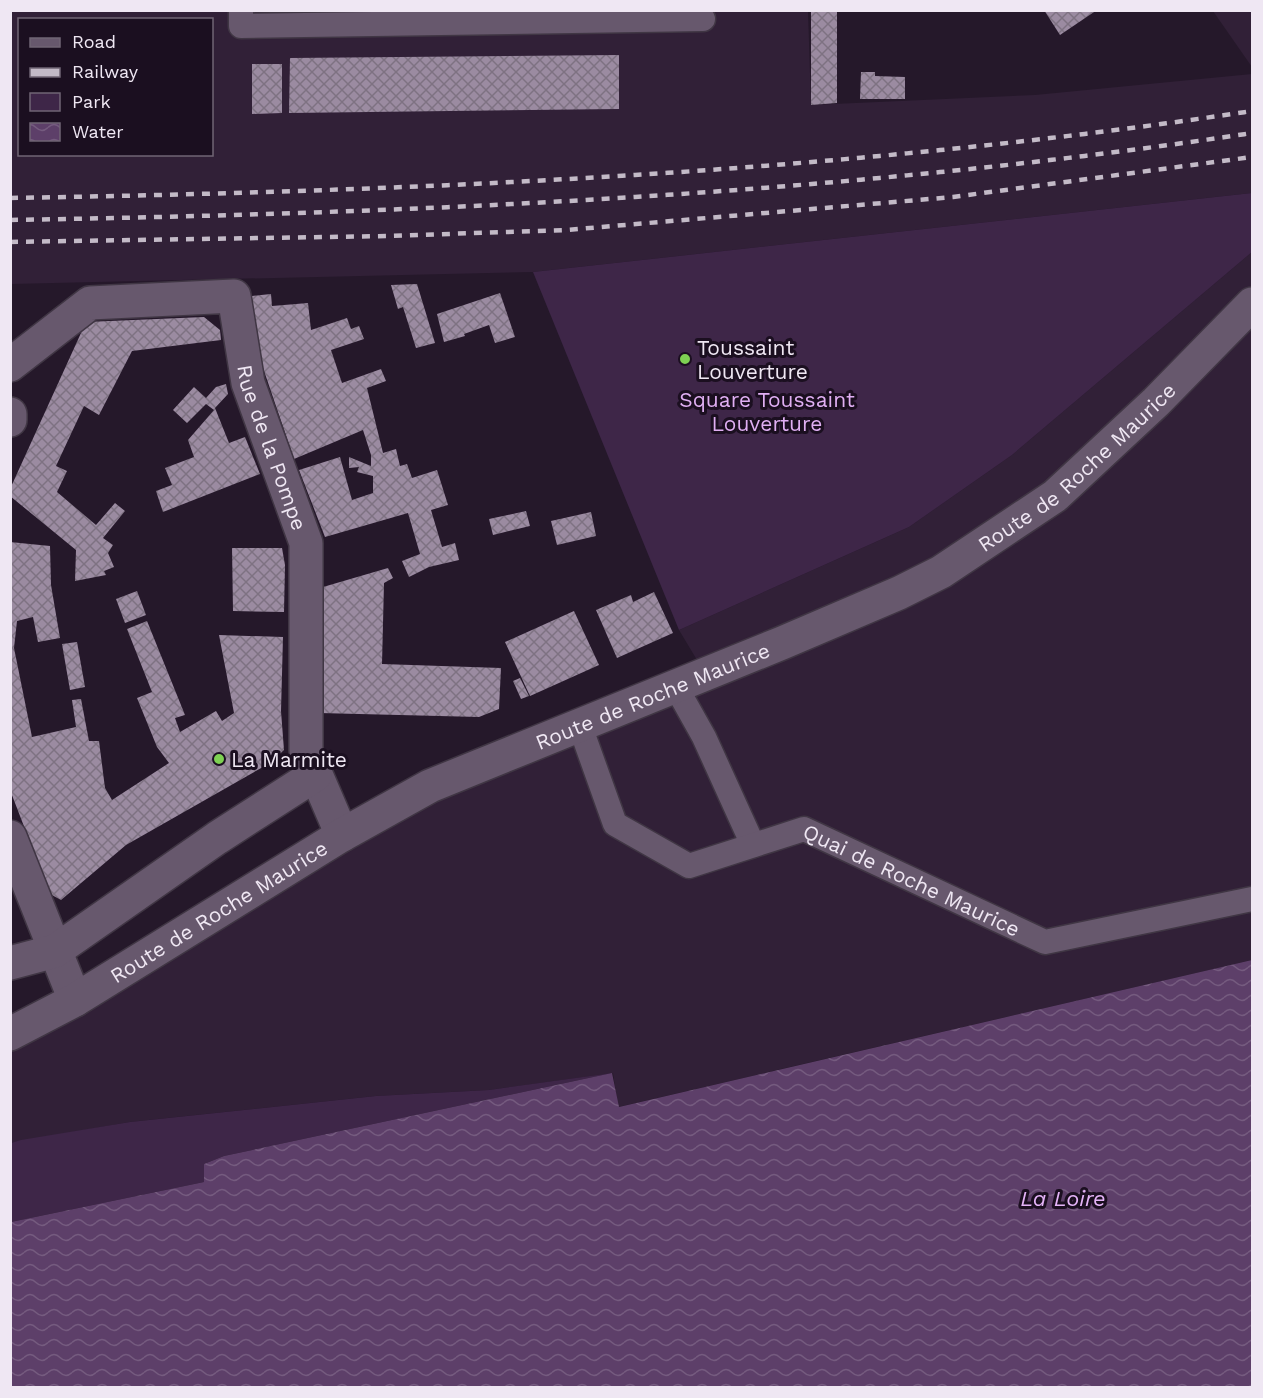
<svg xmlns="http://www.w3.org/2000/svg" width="1263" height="1398" viewBox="0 0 1263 1398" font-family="'Work Sans',sans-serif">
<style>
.built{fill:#312037;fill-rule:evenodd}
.green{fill:#3e2648}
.water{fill:url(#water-waves)}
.building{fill:url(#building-cross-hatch)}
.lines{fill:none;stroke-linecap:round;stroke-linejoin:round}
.lane-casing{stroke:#403644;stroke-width:27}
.street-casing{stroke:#403644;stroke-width:36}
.lane{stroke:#67586d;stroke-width:24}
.street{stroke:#67586d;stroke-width:33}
.rail{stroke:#c3bac7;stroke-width:4.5;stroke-dasharray:8 8;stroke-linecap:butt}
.poi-dot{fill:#7ed153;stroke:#1b0f20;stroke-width:2}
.labels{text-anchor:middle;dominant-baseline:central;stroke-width:6;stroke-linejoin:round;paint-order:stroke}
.poi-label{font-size:21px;fill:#efe7f3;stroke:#1b0f20;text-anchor:start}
.park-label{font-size:21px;fill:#e0aff3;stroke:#1b0f20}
.street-label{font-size:21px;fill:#efe7f3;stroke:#1b0f20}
.water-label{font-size:22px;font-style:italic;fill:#e4b3f7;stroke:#1b0f20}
</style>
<defs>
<pattern id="water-waves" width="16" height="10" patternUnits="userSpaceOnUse" patternTransform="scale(1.5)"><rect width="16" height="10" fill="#5d3f69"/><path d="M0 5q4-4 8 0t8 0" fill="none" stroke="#755b7f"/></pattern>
<pattern id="building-cross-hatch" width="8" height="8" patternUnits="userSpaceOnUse" patternTransform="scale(1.5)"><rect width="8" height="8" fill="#9b8ba1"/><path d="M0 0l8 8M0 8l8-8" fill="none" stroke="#7e7282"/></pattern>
</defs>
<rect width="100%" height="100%" fill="#25182a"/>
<!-- built -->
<g class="built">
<path d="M11 11H808L811 105 1035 95 1252 74V193L533 272 11 284ZM20 20H212V154H20Z"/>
<path d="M1213 11H1252V67Z"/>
<path d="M1252 252V960L618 1107 613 1073 489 1090 376 1096 130 1122 11 1143V1037L322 850 706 675 679 630 909 527 1012 455Z"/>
</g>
<!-- green -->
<g class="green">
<path d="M1252 193V252L1012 455 909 527 679 630 533 272Z"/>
<path d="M612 1073 224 1156 204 1164V1182L11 1222V1143L21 1140 130 1122 376 1096 489 1090Z"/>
</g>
<!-- water -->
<path class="water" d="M1252 960V1387H11V1222L204 1182V1164L224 1156 612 1073 619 1107Z"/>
<!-- building -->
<g class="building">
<path d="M811 10H837V103L811 105Z"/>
<path d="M1044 10H1097L1060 35Z"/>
<path d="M619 55V109L289 113 290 58Z"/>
<path d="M252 64H282V113L252 114Z"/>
<path d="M861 72H875V76L905 77V99H860Z"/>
<path d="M417 284 435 343 416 348 403 307 398 309 391 285Z"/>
<path d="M500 293 515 337 495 343 489 325 464 334 465 336 444 342 437 314Z"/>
<path d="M271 294 272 306 308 303 311 330 347 318 351 329 359 326 364 339 331 350 342 383 381 369 386 381 367 388 383 453 396 449 400 466 407 464 412 478 437 470 448 505 431 510 442 547 455 543 459 560 429 567 409 577 402 561 420 554 408 513 325 537 299 470 340 457 352 500 373 493V476L357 472 359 467 349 468V457L371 466V455L363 430 294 459 262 365 252 299V296Z"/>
<path d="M204 317 220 330 221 340 132 351 99 415 84 406 56 466 67 471 57 492 96 525 115 503 125 511 103 538 113 545 108 553 114 567 104 571 106 575 75 581 76 550 10 496V489L86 322Z"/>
<path d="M226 384 228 394 215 408 229 443 245 437 260 474 163 512 156 491 172 485 165 468 194 457 188 440 214 410 206 404 187 423 173 410 194 387 206 398 216 387Z"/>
<path d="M526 511 530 526 493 535 489 519Z"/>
<path d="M591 512 596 536 557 545 551 521Z"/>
<path d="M10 542 50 546 51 585 60 638 38 642 33 617 17 621 14 648 32 737 76 727 72 700 81 699 89 741H99L105 788 112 800 169 763 157 747 137 698 152 692 127 629 147 621 185 715 175 718 180 732 216 711 222 721 234 713 219 635 283 637 281 711 284 750 270 763 126 845 61 900 50 894 10 790Z"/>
<path d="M232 548H282L285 565 284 612 233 611Z"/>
<path d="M388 568 393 578 384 583 382 664 501 668 499 709 479 717 319 713 323 587Z"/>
<path d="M137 591 146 615 125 623 116 599Z"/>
<path d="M654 592 673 633 617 658 596 610 631 595 633 602Z"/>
<path d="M574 611 599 665 530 696 505 642Z"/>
<path d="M77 642 85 687 70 690 62 644Z"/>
<path d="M520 678 529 696 521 699 513 681Z"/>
</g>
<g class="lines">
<!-- lane casing -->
<g class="lane-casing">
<g id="lane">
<path d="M241 10V26L703 19"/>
<path d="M676 687 704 737 753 845"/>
<path id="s1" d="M580 726 615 824 689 866 804 829 1045 942 1252 899"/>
</g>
</g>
<!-- street casing -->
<g class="street-casing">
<g id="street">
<path id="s2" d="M10 365 90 303 234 296 248 383 306 543V751L342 835"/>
<path d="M10 414V420"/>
<path d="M10 837 75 1000"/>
<path d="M10 963 55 951 217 838 315 775"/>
<path id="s3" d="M10 1034 75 1000 342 835 430 786 782 643 899 593 941 572 1055 496 1156 402 1252 304"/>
</g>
</g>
<!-- lane -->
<use href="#lane" class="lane"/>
<!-- street -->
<use href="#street" class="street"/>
<!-- rail -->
<g class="rail">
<path d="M10 198C425 191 842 173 1252 111"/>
<path d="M10 220C425 213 842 195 1252 133"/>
<path d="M10 242 387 236 566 230 953 197 1252 157"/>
</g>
</g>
<!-- markers -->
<g class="poi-dot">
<circle cx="685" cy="359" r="6"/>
<circle cx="219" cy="759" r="6"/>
</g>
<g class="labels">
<!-- poi labels -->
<g class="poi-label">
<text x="697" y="347">Toussaint<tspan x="697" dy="24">Louverture</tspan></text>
<text x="231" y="759">La Marmite</text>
</g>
<!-- park labels -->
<g class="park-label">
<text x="767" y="399">Square Toussaint<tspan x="767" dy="24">Louverture</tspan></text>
</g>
<!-- street labels -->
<g class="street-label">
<text stroke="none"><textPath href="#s2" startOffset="402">Rue de la Pompe</textPath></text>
<text stroke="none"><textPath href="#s3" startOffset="1214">Route de Roche Maurice</textPath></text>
<text stroke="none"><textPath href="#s3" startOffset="728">Route de Roche Maurice</textPath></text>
<text stroke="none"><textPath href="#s1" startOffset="429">Quai de Roche Maurice</textPath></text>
<text stroke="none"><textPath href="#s3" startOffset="242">Route de Roche Maurice</textPath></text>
</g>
<!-- water labels -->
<g class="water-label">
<text x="1063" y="1198">La Loire</text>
</g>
</g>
<!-- border -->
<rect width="1263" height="1398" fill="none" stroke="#efe7f3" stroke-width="24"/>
<!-- legend -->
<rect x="18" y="18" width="195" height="138" fill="#1b0f20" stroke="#706574" stroke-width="1.5"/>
<rect x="30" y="38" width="30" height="9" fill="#67586d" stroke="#706574" stroke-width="1.5"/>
<text x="72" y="48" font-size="18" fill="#efe7f3">Road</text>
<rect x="30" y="68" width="30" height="9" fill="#c3bac7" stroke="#706574" stroke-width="1.5"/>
<text x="72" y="78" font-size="18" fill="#efe7f3">Railway</text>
<rect x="30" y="93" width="30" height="18" fill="#3e2648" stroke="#706574" stroke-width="1.5"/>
<text x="72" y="108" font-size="18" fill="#efe7f3">Park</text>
<rect x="30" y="123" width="30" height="18" fill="url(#water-waves)" stroke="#706574" stroke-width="1.5"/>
<text x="72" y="138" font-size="18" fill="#efe7f3">Water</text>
</svg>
